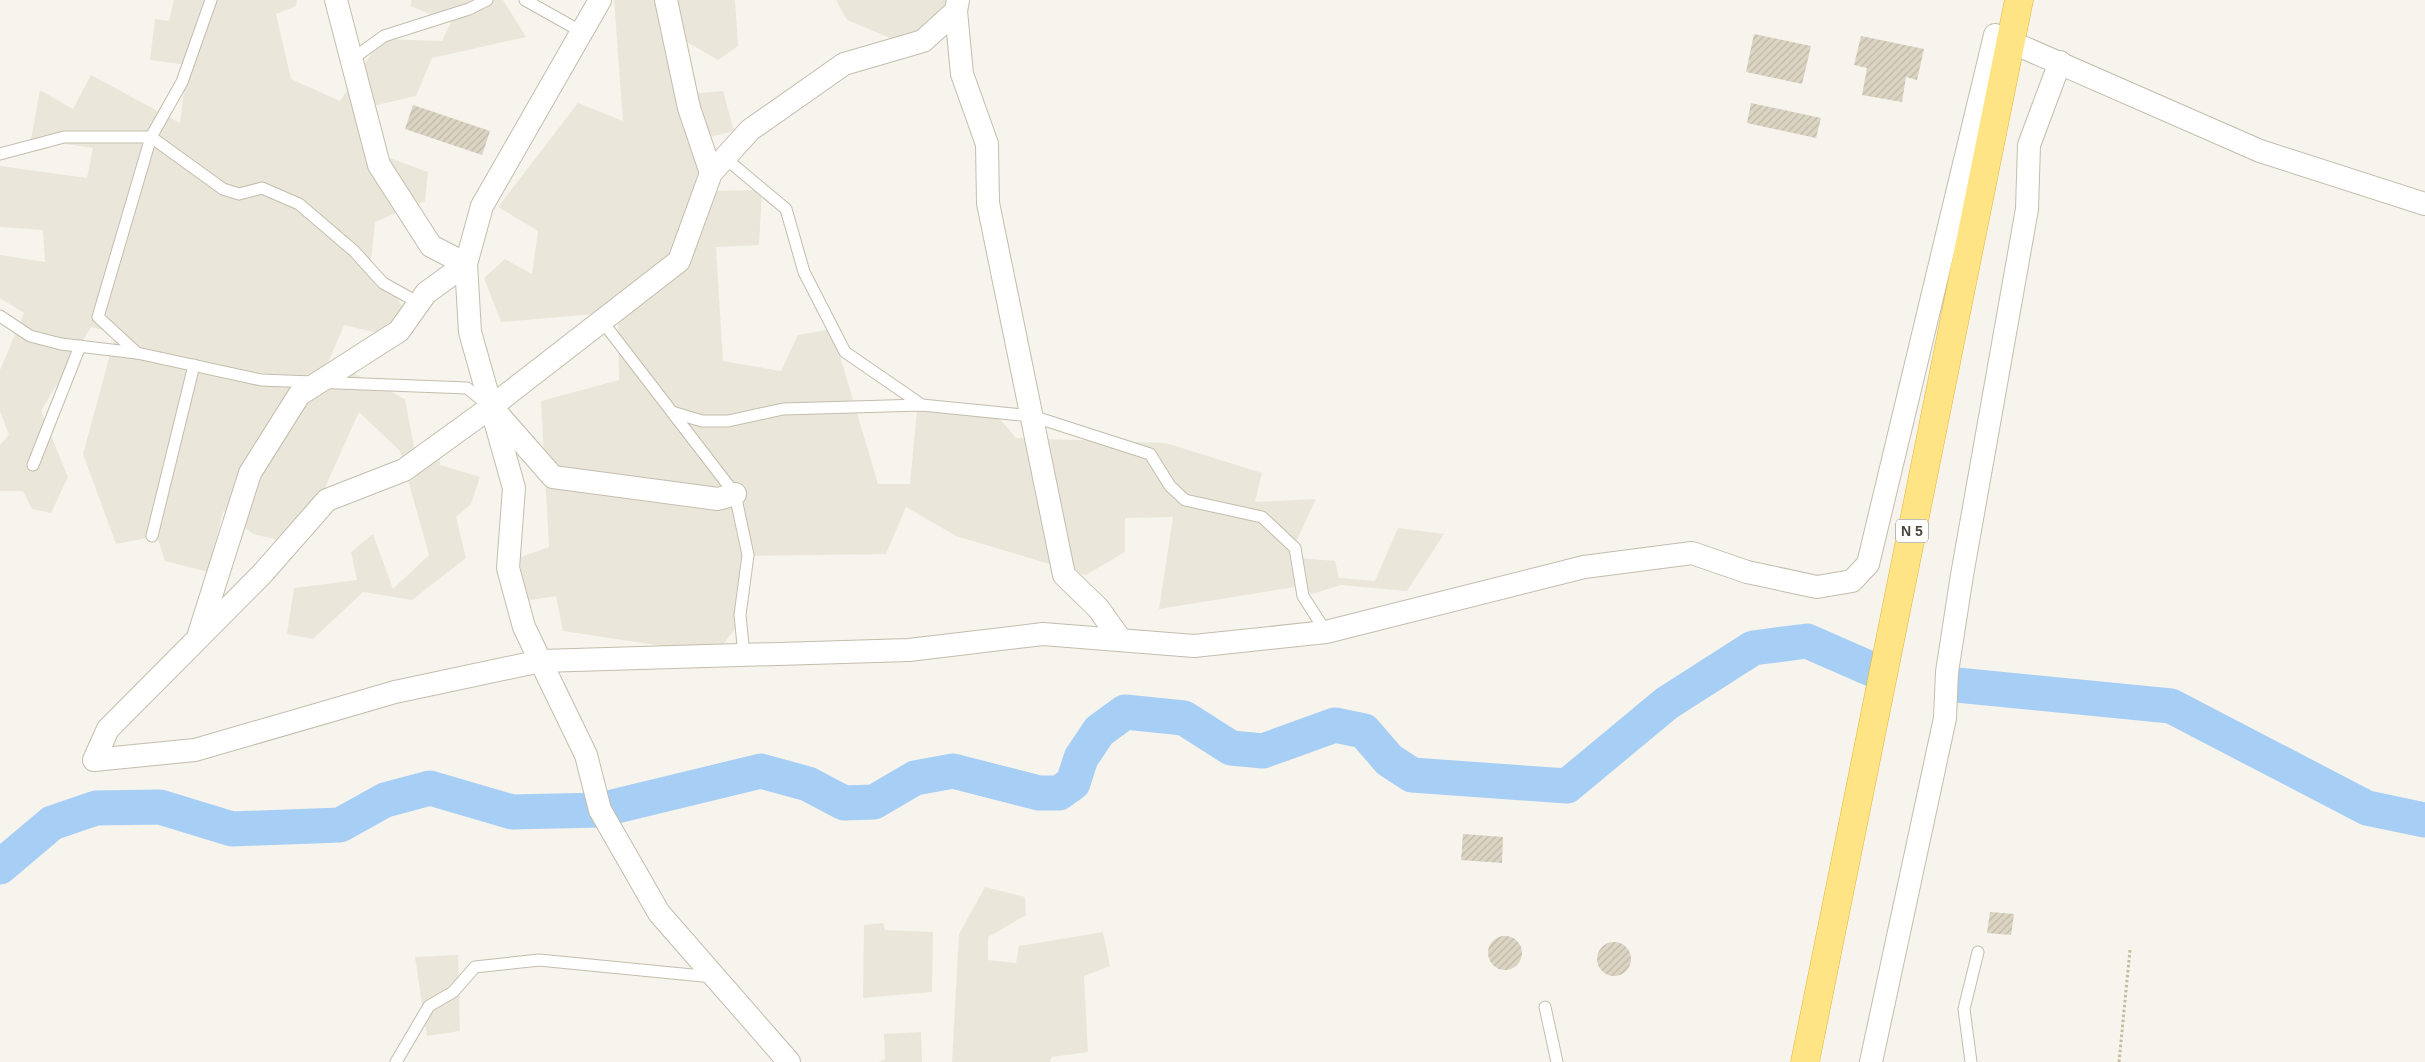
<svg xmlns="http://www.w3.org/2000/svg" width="2425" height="1062" viewBox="0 0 2425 1062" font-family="Arial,sans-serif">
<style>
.residential{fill:#eae7da}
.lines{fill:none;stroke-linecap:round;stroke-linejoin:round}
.river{stroke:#a7cef4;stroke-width:35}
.building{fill:url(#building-hatch)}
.service-casing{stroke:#c3bdad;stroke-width:13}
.minor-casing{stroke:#c3bdad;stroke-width:24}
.trunk-casing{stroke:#e4b438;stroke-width:29}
.path{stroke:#c5bb9e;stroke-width:3;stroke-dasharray:2.5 2.5;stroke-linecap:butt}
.service{stroke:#fff;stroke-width:11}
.minor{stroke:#fff;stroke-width:22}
.trunk{stroke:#ffe485;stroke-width:28}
.labels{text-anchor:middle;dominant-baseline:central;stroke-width:5;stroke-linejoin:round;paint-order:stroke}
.shield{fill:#fff;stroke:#817e74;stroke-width:1}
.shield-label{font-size:14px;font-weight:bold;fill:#4b4639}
</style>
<defs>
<pattern id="building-hatch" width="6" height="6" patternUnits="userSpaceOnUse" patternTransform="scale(1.25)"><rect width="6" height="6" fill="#dcd4c3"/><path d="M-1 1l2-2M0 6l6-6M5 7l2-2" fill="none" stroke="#beb7a8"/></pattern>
</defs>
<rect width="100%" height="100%" fill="#f6f4ec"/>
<!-- residential -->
<g class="residential">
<path d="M174 0H297L296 6 276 14 291 79 340 101 381 39 442 41 451 22 410 6 412 0H503L526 37 432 58 416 96 368 107 365 149 428 172 425 201 375 222 371 260 409 316 399 338 344 325 329 361 405 399 414 447 439 442 440 465 480 477 471 504 456 517 466 558 412 600 363 592 313 639 287 634 294 588 357 580 351 552 373 534 393 589 429 555 400 451 359 412 299 545 253 534 223 511 208 572 165 561 157 536 116 544 83 454 116 333 91 327 41 411 68 477 51 513 32 509 23 491H0V445L9 435 0 411V370L24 313 0 298V255L45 262 43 230 0 227V166L87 178 93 148 31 139 40 90 73 109 91 75 180 123 187 65 150 60 155 19 169 21Z"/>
<path d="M614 0H735L738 46 718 60 675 35 689 94 723 91 734 131 694 141 705 191 762 190 759 245 716 247 723 361 781 371 798 335 832 329 878 484H910L918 400 988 405 1016 438 1166 443 1262 473 1255 502 1316 499 1289 557 1335 561 1339 578 1375 581 1398 528 1444 534 1407 591 1341 585 1312 594 1301 586 1159 609 1173 517 1125 518V552L1086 575 956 536 906 507 886 554 748 556 745 615 716 654 563 631 556 596 519 602 504 563 549 547 541 401 619 380 618 312 501 322 484 278 505 259 532 274 538 231 498 207 578 103 623 121Z"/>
<path d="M836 0H956L928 41H897L847 20Z"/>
<path d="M985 887 1025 897 1026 915 988 937V960L1016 963 1019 946 1103 932 1110 966 1084 976 1088 1052 1052 1057 1050 1062H952L959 934Z"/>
<path d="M883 923 885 930 933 932 932 992 863 998 864 925Z"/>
<path d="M458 955 460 1031 427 1036 415 957Z"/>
<path d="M921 1032 922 1062H879L885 1059 884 1034Z"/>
</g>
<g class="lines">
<!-- river -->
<g class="river">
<path d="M1957 685 2171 706 2367 808 2425 820"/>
<path d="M0 867 52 823 96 808 160 807 232 829 340 825 385 800 430 788 512 812 600 810 761 771 808 784 844 803 874 802 915 778 953 771 1039 793H1059L1073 783 1081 758 1099 731 1125 712 1184 718 1231 748 1263 751 1335 725 1364 731 1389 760 1412 775 1567 786 1667 703 1753 648 1807 641 1871 669"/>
</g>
</g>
<!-- building -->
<g class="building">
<path d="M1754 34 1811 46 1802 84 1746 72Z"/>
<path d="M1861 36 1924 49 1917 80 1906 77 1902 102 1862 95 1867 68 1854 65Z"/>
<path d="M1751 103 1821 118 1816 138 1747 123Z"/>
<path d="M413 105 490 131 482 155 405 129Z"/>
<path d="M1463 834 1503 837 1502 863 1461 860Z"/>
<path d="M1990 912 2014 914 2011 935 1987 933Z"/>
<circle cx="1505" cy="953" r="17"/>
<circle cx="1614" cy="959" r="17"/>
</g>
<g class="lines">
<!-- service casing -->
<g class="service-casing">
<g id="service">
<path d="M211 0 182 82 151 137 98 317 137 353 261 380 467 388 488 405"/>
<path d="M525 0 582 32"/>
<path d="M351 60 384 36 469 9 487 0"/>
<path d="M0 154 64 137H151L223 189 239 194 262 188 299 204 354 251 383 283 419 303"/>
<path d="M725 158 786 209 804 272 845 352 922 405"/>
<path d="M0 316 30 336 61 344 137 353"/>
<path d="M602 321 735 494 748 555 740 615 744 655"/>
<path d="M672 412 702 421H728L783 409 922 405 1032 416 1150 454 1170 486 1185 500 1262 517 1295 548 1303 596 1326 632"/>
<path d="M33 465 80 346"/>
<path d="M152 536 194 365"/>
<path d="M1545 1007 1557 1062"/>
<path d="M396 1062 429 1006 453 992 475 967 539 960 713 977"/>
<path d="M1971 1062 1964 1009 1978 952"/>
</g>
</g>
<!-- minor casing -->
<g class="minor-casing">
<g id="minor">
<path d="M600 0 482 206 466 264 470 332 514 488 508 568 524 627 586 755 600 810 659 913 789 1062"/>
<path d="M666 0 689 108 711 173"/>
<path d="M958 0 956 11 962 74 987 144 988 203 1064 575 1098 608 1121 640"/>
<path d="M956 11 923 41 844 64 750 130 711 173 679 261 491 407 404 470 327 500 262 574 108 729 94 760 195 750 395 692 541 661 909 650 1043 634 1194 646 1326 632 1584 567 1692 553 1747 572 1817 587 1852 581 1868 564 1995 35 2260 151 2425 204"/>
<path d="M495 411 553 477 718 499 735 494"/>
<path d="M199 634 250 473 299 395 399 331 426 293 466 264 431 246 379 165 336 0"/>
<path d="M1871 1062 1945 718 1947 672 1962 575 2027 209 2029 145 2060 62"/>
</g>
</g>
<!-- trunk casing -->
<g class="trunk-casing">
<path id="trunk" d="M1805 1062 2019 0"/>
</g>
<!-- path -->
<path class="path" d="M2119 1062 2130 950"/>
<!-- service -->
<use href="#service" class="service"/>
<!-- minor -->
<use href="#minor" class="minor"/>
<!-- trunk -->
<use href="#trunk" class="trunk"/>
</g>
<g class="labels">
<!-- shield labels -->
<rect class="shield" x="1896" y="519.5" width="32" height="23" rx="4"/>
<g class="shield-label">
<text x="1912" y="531">N 5</text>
</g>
</g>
</svg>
